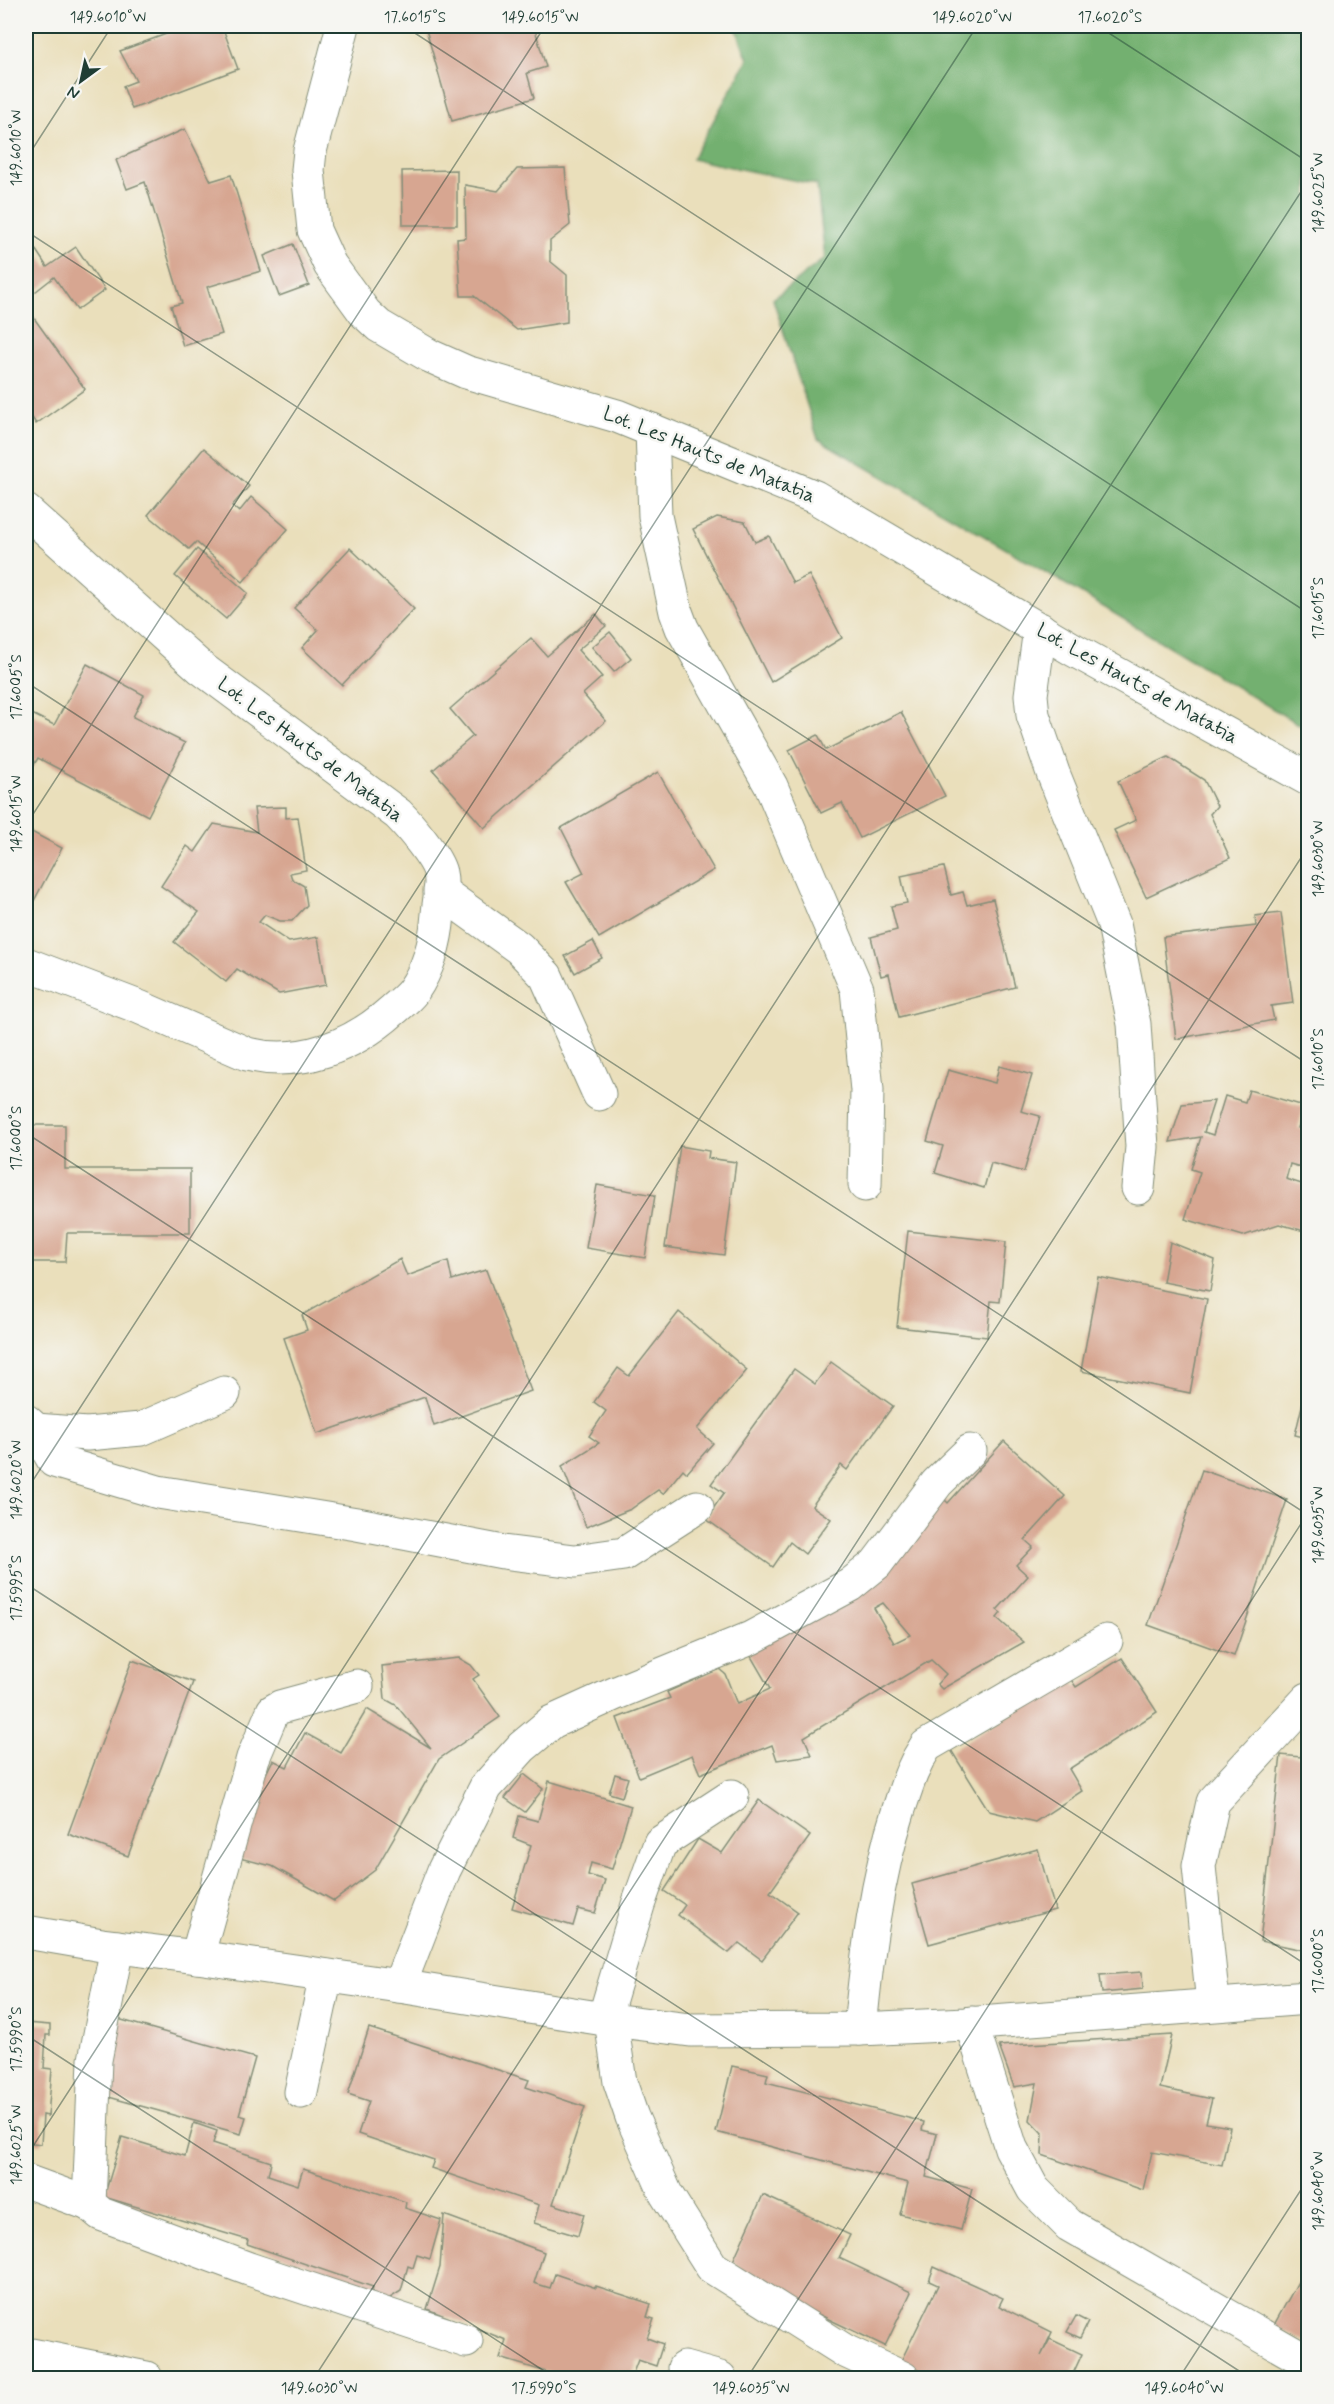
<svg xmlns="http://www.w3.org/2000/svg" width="1334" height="2404" viewBox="0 0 1334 2404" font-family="Mynerve,sans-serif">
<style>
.forest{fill:#73b070;stroke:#497652;stroke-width:1.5}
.building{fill:#d7a691;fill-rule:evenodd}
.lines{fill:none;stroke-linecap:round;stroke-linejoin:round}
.minor-casing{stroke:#848e78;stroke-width:35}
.major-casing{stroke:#848e78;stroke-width:35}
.minor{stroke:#fff;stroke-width:33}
.major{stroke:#fff;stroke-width:33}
.ticks{fill:none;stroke:#1f3d34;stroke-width:1.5;stroke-opacity:0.45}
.labels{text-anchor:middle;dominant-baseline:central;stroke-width:5;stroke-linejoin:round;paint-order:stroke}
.street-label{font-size:20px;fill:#1f3d34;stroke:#f6f6f2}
.neatline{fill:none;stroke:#1f3d34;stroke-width:2}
.ticks-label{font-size:15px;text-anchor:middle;fill:#1f3d34}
</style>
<rect width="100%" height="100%" fill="#f6f6f2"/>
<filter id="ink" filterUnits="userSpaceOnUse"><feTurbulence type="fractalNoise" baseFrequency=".0167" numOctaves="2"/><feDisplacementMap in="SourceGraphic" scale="12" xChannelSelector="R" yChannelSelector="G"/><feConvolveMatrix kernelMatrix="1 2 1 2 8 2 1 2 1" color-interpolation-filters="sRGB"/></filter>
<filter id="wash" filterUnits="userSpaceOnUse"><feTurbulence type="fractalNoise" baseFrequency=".008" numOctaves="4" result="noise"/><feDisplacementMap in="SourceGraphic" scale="24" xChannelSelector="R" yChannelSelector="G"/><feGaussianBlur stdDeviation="1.35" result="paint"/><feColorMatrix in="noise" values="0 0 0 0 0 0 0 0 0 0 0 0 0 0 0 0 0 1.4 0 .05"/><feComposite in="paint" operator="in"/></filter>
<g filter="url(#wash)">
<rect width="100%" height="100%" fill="#eadfbb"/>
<!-- forest -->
<path class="forest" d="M735 26H1308V730L1037 567 818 439 773 299 825 258 817 185 692 159 748 59Z"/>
<g id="blocks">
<!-- building -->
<g class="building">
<path d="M188 26H222L238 69 132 109 123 86 136 81 120 51Z"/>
<path d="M425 26H534L546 67 527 73 534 98 452 121Z"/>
<path d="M185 129 211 181 231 175 261 271 207 287 222 334 183 346 171 306 182 303 145 182 127 189 116 160Z"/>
<path d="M565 168 570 225 550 241V261L567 275V322L517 330 474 296H461L457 239 466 238 465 185 498 191 517 169Z"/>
<path d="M457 170V225H403L402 171Z"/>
<path d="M26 235 47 267 76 247 105 290 77 310 54 277 26 299Z"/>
<path d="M293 244 309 285 279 296 264 256Z"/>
<path d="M26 307 85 389 36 424 26 408Z"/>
<path d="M204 448 249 486 232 506 239 512 251 497 288 529 243 582 196 542 189 549 148 515Z"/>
<path d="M717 517 745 522 755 542 769 536 793 583 809 575 842 638 771 682 693 529Z"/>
<path d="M350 548 414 609 342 685 302 648 318 630 294 608Z"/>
<path d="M197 549 248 593 226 619 175 576Z"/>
<path d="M596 614 606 626 578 650 602 677 583 694 606 721 484 828 433 770 473 736 450 709 531 638 547 656Z"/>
<path d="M610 632 631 658 614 672 592 647Z"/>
<path d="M87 664 144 695 133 717 185 743 148 816 38 758 32 768 26 765V711L54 725Z"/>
<path d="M901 712 945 796 860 838 842 803 821 813 789 750 818 735 826 750Z"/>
<path d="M1168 757 1204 780 1217 806 1210 814 1230 858 1146 897 1114 830 1136 820 1118 781Z"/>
<path d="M658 772 714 870 599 938 566 882 584 873 561 828Z"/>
<path d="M286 807V818L298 817 306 870 290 873 292 879 304 886 307 905 292 921H280L265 915 259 922 289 942 318 937 326 985 279 994 237 969 226 982 174 942 199 912 161 886 187 846 195 852 214 824 257 832 254 808Z"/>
<path d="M26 829 62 848 29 910 26 909Z"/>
<path d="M944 867 951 895 963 892 967 905 993 899 1015 987 899 1017 889 974 881 976 871 937 897 930 891 906 907 903 901 876Z"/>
<path d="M1281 913 1293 1003 1271 1006 1274 1020 1176 1039 1163 937 1256 926 1255 916Z"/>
<path d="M593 941 602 958 575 973 565 956Z"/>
<path d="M999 1066 1032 1075 1021 1111 1040 1116 1024 1172 991 1163 984 1188 935 1173 943 1146 927 1141 948 1070 995 1083Z"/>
<path d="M1249 1090 1304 1106 1298 1128 1308 1130V1153L1304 1168 1290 1164 1286 1179 1308 1186V1232L1279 1224 1243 1236 1185 1219 1200 1172 1191 1169 1201 1137 1170 1142 1182 1104 1214 1101 1204 1132 1213 1135 1225 1096 1245 1102Z"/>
<path d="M26 1125H65V1169H190V1233H67L65 1262H26Z"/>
<path d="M680 1146 709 1151 708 1158 736 1162 724 1255 665 1247Z"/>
<path d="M597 1185 655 1195 645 1258 586 1248Z"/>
<path d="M908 1231 1006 1242 1000 1302 991 1301 987 1337 897 1327Z"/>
<path d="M1170 1242 1215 1260 1210 1291 1163 1282Z"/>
<path d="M400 1259 407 1276 448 1261 452 1280 486 1270 531 1391 434 1426 425 1397 317 1434 284 1338 307 1330 302 1315Z"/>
<path d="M1098 1277 1207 1299 1190 1393 1081 1371Z"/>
<path d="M679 1312 747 1370 697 1429 713 1443 687 1473 683 1469 663 1494 658 1490 631 1509 586 1527 562 1466 599 1443 589 1436 606 1411 594 1402 618 1368 629 1376Z"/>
<path d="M831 1362 893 1406 847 1470 841 1465 812 1506 831 1519 805 1554 790 1542 773 1567 706 1519 724 1493 711 1484 794 1369 815 1384Z"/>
<path d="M1306 1389H1308V1438L1295 1435Z"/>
<path d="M1004 1441 1065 1496 1025 1540 1033 1547 1016 1565 1028 1576 997 1610 1001 1613 997 1618 1024 1642 942 1689 937 1684 946 1674 931 1660 804 1737 812 1755 777 1760 772 1745 700 1774 692 1755 639 1777 617 1718 670 1698 667 1692 719 1669 725 1674 737 1704 770 1689 749 1653 942 1497 948 1503ZM883 1603 910 1635 894 1643 874 1608Z"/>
<path d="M1202 1470 1287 1500 1234 1656 1148 1625Z"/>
<path d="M459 1658 471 1665 479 1675 473 1679 500 1717 439 1759 375 1870 334 1901 272 1866 239 1858 250 1805 273 1760 287 1767 305 1733 341 1753 367 1709 431 1748 396 1705 385 1699 382 1666Z"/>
<path d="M1122 1658 1157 1712 1069 1769 1082 1791 1035 1822 989 1811 951 1750 1070 1678 1076 1687Z"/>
<path d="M132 1660 193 1682 128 1856 68 1834Z"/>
<path d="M1304 1733 1308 1735V1951L1260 1941 1281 1755 1301 1757Z"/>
<path d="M524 1774 543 1789 525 1812 505 1798Z"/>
<path d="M615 1774 628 1778 622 1797 609 1793Z"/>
<path d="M549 1781 631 1806 612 1869 591 1863 588 1875 605 1880 595 1913 578 1909 573 1926 512 1908 531 1845 513 1838 519 1816 538 1821Z"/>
<path d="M759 1800 810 1836 770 1892 798 1912 762 1960 739 1943 729 1953 678 1915 685 1905 664 1891 698 1839 722 1853Z"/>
<path d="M1038 1849 1055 1910 929 1944 912 1884Z"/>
<path d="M1142 1972 1143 1989 1102 1993 1100 1975Z"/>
<path d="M118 2019 255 2058 239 2115 246 2117 241 2134 98 2094Z"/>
<path d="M26 2023 50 2025V2035H46L44 2068 52 2069 48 2116 43 2115 41 2144 26 2142Z"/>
<path d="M369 2028 529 2080 526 2087 585 2107 553 2204 584 2214 578 2236 534 2223 539 2205 431 2168 434 2160 358 2134 369 2101 348 2094Z"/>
<path d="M1172 2035 1160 2088 1212 2099 1206 2123 1230 2127 1222 2165 1152 2152 1143 2190 1042 2155 1043 2134 1030 2120 1037 2083 1014 2087 999 2046Z"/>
<path d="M732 2066 768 2074 766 2082 924 2122 922 2130 937 2134 926 2177 972 2189 961 2230 900 2214 908 2183 716 2132Z"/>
<path d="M194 2123 217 2131 213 2143 271 2162 268 2175 298 2185 303 2169 406 2202 405 2208 441 2220 430 2259 417 2255 413 2268 408 2266 401 2291 387 2300 371 2297 373 2287 247 2244 248 2240 104 2197 122 2137 185 2156Z"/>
<path d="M763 2195 850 2235 839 2258 911 2292 885 2346 753 2283 733 2261Z"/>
<path d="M444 2215 544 2252 534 2283 550 2288 555 2274 596 2288V2286L651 2304 647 2317 654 2319 647 2338 663 2344 656 2366 638 2360 631 2378H609L601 2376 599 2378H566L500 2358 506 2340 427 2309 440 2267Z"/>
<path d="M1308 2264V2344L1274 2325Z"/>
<path d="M934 2267 1003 2298 999 2306 1052 2332 1041 2356 1050 2339 1082 2354 1071 2378H940L900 2363 938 2285 929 2281Z"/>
<path d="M1076 2316 1088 2322 1080 2338 1067 2332Z"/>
</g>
</g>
</g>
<g filter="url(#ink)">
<use href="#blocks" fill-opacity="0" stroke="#848e78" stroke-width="1.5"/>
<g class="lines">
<!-- minor casing -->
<g class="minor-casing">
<g id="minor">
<path d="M343 26 310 151 308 170 314 230 330 265 365 313 379 326 430 356 466 372 617 416 815 497 1074 650 1308 779"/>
<path d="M652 430 655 516 676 612 682 628 771 786 857 989 867 1090 865 1185"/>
<path d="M26 511 201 668 398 814C409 825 437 858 440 873 443 885 439 901 438 914 436 941 429 968 413 991 408 998 400 1004 393 1010 353 1046 301 1067 247 1054L139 1007 26 964"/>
<path d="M1040 629 1031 695 1033 715 1053 773 1114 924 1134 1024 1142 1147 1138 1188"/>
<path d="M440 891 519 948 546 976 599 1094"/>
<path d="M26 1421 36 1430 54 1461 158 1492 357 1524 503 1552 575 1561 624 1554 697 1507"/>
<path d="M36 1430 87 1434 141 1429 224 1393"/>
<path d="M26 1932 102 1945 197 1957 399 1986 604 2019 690 2030 860 2029 966 2024 1308 1998"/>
<path d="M117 1947 95 2060 89 2204 101 2214 249 2269 466 2341"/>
<path d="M197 1957 253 1758 273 1711 280 1707 357 1686"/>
<path d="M399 1986 444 1870 486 1787 522 1747 552 1722 614 1694 751 1638 850 1585 876 1564 937 1483 970 1451"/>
<path d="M1213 2004 1199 1866 1213 1802 1308 1699"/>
<path d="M604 2019 638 1905 660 1843 732 1796"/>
<path d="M611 2020 620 2082 632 2117 666 2194 712 2267 845 2351 903 2378"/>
<path d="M971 2023 1011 2148 1033 2189 1069 2225 1308 2362"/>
<path d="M860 2029C867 1955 876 1880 899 1809 907 1785 912 1767 926 1746L1106 1641"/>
<path d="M301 2092 326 1976"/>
<path d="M26 2181 89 2204"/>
<path d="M684 2368 720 2378"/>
</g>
</g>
<!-- major casing -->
<g class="major-casing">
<path id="major" d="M26 2354 146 2378"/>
</g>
<!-- minor -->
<use href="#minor" class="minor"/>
<!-- major -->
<use href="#major" class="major"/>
</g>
</g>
<!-- ticks -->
<path class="ticks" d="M404 26 1308 613M1098 26 1308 162M26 159 112 26M26 231 1308 1064M26 682 1308 1515M26 825 545 26M26 1133 1308 1966M26 1491 977 26M26 1584 1250 2378M26 2035 555 2378M26 2157 1308 181M314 2378 1308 847M747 2378 1308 1513M1179 2378 1308 2179"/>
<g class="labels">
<!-- street labels -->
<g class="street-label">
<text transform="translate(709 455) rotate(22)">Lot. Les Hauts de Matatia</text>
<text transform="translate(1137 684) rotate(29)">Lot. Les Hauts de Matatia</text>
<text transform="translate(310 750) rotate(37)">Lot. Les Hauts de Matatia</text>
</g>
</g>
<!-- margin -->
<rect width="1334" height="2404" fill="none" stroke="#f6f6f2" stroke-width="66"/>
<!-- north arrow -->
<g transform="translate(81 81) rotate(213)" stroke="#f6f6f2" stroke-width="4.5" paint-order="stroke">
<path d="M0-4.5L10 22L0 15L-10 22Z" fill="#1f3d34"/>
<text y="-9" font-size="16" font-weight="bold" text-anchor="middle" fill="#1f3d34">N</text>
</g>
<rect x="33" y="33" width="1268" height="2338" class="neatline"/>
<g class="ticks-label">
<text x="108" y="22">149.6010°W</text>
<text x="415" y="22">17.6015°S</text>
<text x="540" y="22">149.6015°W</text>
<text x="972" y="22">149.6020°W</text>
<text x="1110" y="22">17.6020°S</text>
<text transform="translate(16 148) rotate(-90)" y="5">149.6010°W</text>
<text transform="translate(1318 193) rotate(-90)" y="5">149.6025°W</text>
<text transform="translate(1318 608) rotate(-90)" y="5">17.6015°S</text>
<text transform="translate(16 687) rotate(-90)" y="5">17.6005°S</text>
<text transform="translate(16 814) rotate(-90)" y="5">149.6015°W</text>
<text transform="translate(1318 859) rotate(-90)" y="5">149.6030°W</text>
<text transform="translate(1318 1059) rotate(-90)" y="5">17.6010°S</text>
<text transform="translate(16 1138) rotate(-90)" y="5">17.6000°S</text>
<text transform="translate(16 1480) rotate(-90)" y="5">149.6020°W</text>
<text transform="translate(1318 1525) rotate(-90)" y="5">149.6035°W</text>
<text transform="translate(16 1588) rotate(-90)" y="5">17.5995°S</text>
<text transform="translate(1318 1961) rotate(-90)" y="5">17.6000°S</text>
<text transform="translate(16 2039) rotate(-90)" y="5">17.5990°S</text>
<text transform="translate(16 2145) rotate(-90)" y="5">149.6025°W</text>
<text transform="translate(1318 2191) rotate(-90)" y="5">149.6040°W</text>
<text x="319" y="2393">149.6030°W</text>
<text x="544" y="2393">17.5990°S</text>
<text x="751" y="2393">149.6035°W</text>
<text x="1184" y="2393">149.6040°W</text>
</g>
</svg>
